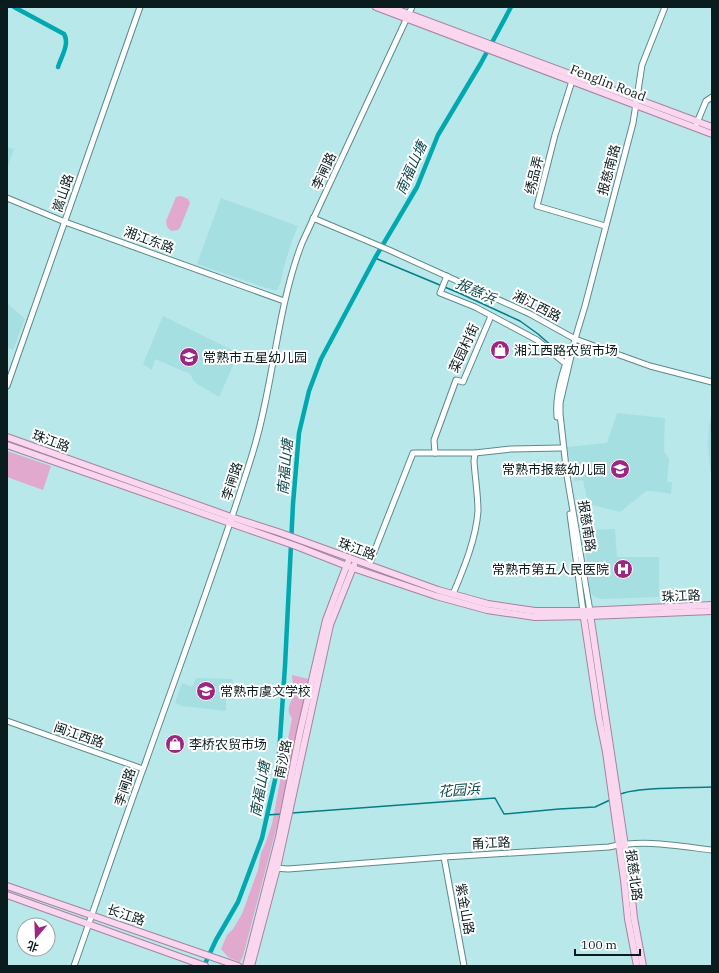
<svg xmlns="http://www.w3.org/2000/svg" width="719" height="973" viewBox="0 0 719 973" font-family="'IBM Plex Serif','Noto Sans SC',serif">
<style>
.built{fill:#a5dfe2}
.green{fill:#e2a9ce}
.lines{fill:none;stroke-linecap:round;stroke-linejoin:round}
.stream{stroke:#037e84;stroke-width:1.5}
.canal{stroke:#00a8b0;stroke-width:4.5}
.minor-casing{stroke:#5c8a8c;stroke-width:7}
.major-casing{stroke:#a5839f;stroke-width:8}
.minor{stroke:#fff;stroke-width:5}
.major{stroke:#fbd6ef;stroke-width:6}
.labels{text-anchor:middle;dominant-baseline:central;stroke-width:4;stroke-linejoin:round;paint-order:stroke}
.street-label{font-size:13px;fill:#0a1c1e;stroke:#fff}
.poi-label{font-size:13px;fill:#0a1c1e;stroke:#fff;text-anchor:start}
.water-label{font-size:14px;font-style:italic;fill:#0d484c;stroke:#fff}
</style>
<rect width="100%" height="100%" fill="#b9e8eb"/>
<!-- built -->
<g class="built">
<path d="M7 147 14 149 7 169Z"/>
<path d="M221 198 298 226 292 241 283 270 281 282 277 290H273L266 288 197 264Z"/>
<path d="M7 303 25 319 13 350 7 347Z"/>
<path d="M163 316 232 350 229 355 236 359 219 397 199 385 194 381 190 374 155 359 152 370 143 364Z"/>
<path d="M617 413 665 418 664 451 669 459 667 482H672L671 494 652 491H646L620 512 588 504 583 480 574 481 567 447 607 443Z"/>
<path d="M712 415V485L708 443 709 426Z"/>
<path d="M615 529 617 557H659V597L601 599 593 596 590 590 583 530Z"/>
<path d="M196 678 233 679V695L226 697V711L182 706 175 703 182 683 192 687Z"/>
</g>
<!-- green -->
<g class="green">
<path d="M181 196 188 199 190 203 180 228 178 230 171 231 167 227 166 221 176 197Z"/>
<path d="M7 451 51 466 43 490 7 477Z"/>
<path d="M292 675 309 679 278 822 243 956 240 962 229 958 221 949 227 935 233 929 242 914 258 870 261 853 266 842 272 824 292 718C285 710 291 704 293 695 295 689 292 681 292 675Z"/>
</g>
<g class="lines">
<!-- stream -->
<g class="stream">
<path d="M375 258 459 293 520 321 538 334 562 355"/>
<path d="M619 795C633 787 692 788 712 787"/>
<path d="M292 813 495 798 504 814 559 809 595 807 610 800"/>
<path d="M266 815 282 814"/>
</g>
<!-- canal -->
<g class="canal">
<path d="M14 7 64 34C70 44 61 57 58 67"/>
<path d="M204 966 216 940 238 902 262 838 275 780 279 754 285 666 293 504 299 433 309 391 321 359 375 258 417 187 438 135 481 63 511 7"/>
</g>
<!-- minor casing -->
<g class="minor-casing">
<g id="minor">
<path d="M572 81 555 135 537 206 605 226"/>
<path d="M696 125 706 101 712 97"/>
<path d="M7 198 65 222 284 301"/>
<path d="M313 218 389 250 530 314 575 339 650 366 712 382"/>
<path d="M447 276 440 293 475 307 537 340 566 364"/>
<path d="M7 386 140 7"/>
<path d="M557 417C555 396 562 374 569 354"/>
<path d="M435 453 434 440 456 380 463 382 491 316"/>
<path d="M570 514 583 611"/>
<path d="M369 565 413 453H475L511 449 561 448"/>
<path d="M453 594C464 568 476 539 478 511 478 495 475 477 474 461L475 453"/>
<path d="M590 611 567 476 560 414V403L575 339 585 306 633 123 642 65 665 7"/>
<path d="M7 721 143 769"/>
<path d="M444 857 464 966"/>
<path d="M274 868 288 869 444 857 609 847C643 839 678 846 712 850"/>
<path d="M74 966C98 898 121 829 146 761 182 659 220 558 252 455 274 385 276 311 302 243L412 7"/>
</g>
</g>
<!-- major casing -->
<g class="major-casing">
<g id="major">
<path d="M376 7 712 134"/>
<path d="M390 7 712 127"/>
<path d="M7 437 231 517 278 532 438 590 488 604 535 611H583L712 605"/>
<path d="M7 445 296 546 347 566 436 596 487 610 535 617 590 616 712 611"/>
<path d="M583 612 599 718 606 752 624 880 628 919 637 966"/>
<path d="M590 614 630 879 634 918 643 966"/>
<path d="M7 886 238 966"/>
<path d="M7 895 205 966"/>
<path d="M246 966 279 837 300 732 326 620 348 562"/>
<path d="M251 966 277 868 330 625 354 565"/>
</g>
</g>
<!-- minor -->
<use href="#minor" class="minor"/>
<!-- major -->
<use href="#major" class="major"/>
</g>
<!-- icons -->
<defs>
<g id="shop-disc" transform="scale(1)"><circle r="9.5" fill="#9c2680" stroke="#fff"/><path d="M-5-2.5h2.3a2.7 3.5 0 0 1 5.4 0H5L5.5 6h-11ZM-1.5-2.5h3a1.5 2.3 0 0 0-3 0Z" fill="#fff"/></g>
<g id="school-disc" transform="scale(1)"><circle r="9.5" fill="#9c2680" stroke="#fff"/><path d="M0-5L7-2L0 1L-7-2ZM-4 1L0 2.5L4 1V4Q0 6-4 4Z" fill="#fff"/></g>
<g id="hospital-disc" transform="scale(1)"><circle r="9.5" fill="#9c2680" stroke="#fff"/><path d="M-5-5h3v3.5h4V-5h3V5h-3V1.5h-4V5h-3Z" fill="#fff"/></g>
</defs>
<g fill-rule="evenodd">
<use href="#shop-disc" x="500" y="350"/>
<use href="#school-disc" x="189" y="357"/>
<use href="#school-disc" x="620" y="469"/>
<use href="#hospital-disc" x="623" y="569"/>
<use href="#school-disc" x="206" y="691"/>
<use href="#shop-disc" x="175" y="744"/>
</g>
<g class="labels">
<!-- street labels -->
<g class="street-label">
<text transform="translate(608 83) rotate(21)">Fenglin Road</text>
<text transform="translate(609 170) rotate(-75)">报慈南路</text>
<text transform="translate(324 171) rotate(-65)">李闸路</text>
<text transform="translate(534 175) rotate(-76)">绣品弄</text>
<text transform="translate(63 193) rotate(-71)">嵩山路</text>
<text transform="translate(149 240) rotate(20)">湘江东路</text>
<text transform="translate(537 306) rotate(27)">湘江西路</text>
<text transform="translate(464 348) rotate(-65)">菜园村街</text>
<text transform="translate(51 441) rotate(20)">珠江路</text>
<text transform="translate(232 481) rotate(-72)">李闸路</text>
<text transform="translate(587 526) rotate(81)">报慈南路</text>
<text transform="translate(357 549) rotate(20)">珠江路</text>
<text transform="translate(681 596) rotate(-3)">珠江路</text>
<text transform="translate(79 735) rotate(19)">闽江西路</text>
<text transform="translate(283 759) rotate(-79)">南沙路</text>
<text transform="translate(125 787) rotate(-71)">李闸路</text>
<text transform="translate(491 843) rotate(-3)">甬江路</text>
<text transform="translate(634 875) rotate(82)">报慈北路</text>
<text transform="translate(465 909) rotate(80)">紫金山路</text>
<text transform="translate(126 915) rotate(19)">长江路</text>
</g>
<!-- poi labels -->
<g class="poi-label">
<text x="514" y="350">湘江西路农贸市场</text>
<text x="203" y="357">常熟市五星幼儿园</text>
<text x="606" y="469" text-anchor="end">常熟市报慈幼儿园</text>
<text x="609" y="569" text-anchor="end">常熟市第五人民医院</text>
<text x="220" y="691">常熟市虞文学校</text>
<text x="189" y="744">李桥农贸市场</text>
</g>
<!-- water labels -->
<g class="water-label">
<text transform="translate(411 168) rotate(-66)">南福山塘</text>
<text transform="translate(476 291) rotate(24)">报慈浜</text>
<text transform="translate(285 467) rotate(-85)">南福山塘</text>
<text transform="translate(260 789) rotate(-80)">南福山塘</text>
<text transform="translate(459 790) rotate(-4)">花园浜</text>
</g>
</g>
<!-- border -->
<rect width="719" height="973" fill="none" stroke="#0a1c1e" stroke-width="16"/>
<!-- north arrow -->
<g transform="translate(36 937) rotate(199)"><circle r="19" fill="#ffffff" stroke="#9da4a5"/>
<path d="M0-3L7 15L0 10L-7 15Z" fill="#9c2680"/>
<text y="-6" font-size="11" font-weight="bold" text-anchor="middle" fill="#0a1c1e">北</text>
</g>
<!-- scale -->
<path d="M575 949v6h65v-6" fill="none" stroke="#0a1c1e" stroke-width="2"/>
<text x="581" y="949" font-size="12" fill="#0a1c1e" stroke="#ffffff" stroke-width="3" paint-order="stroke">100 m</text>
</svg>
